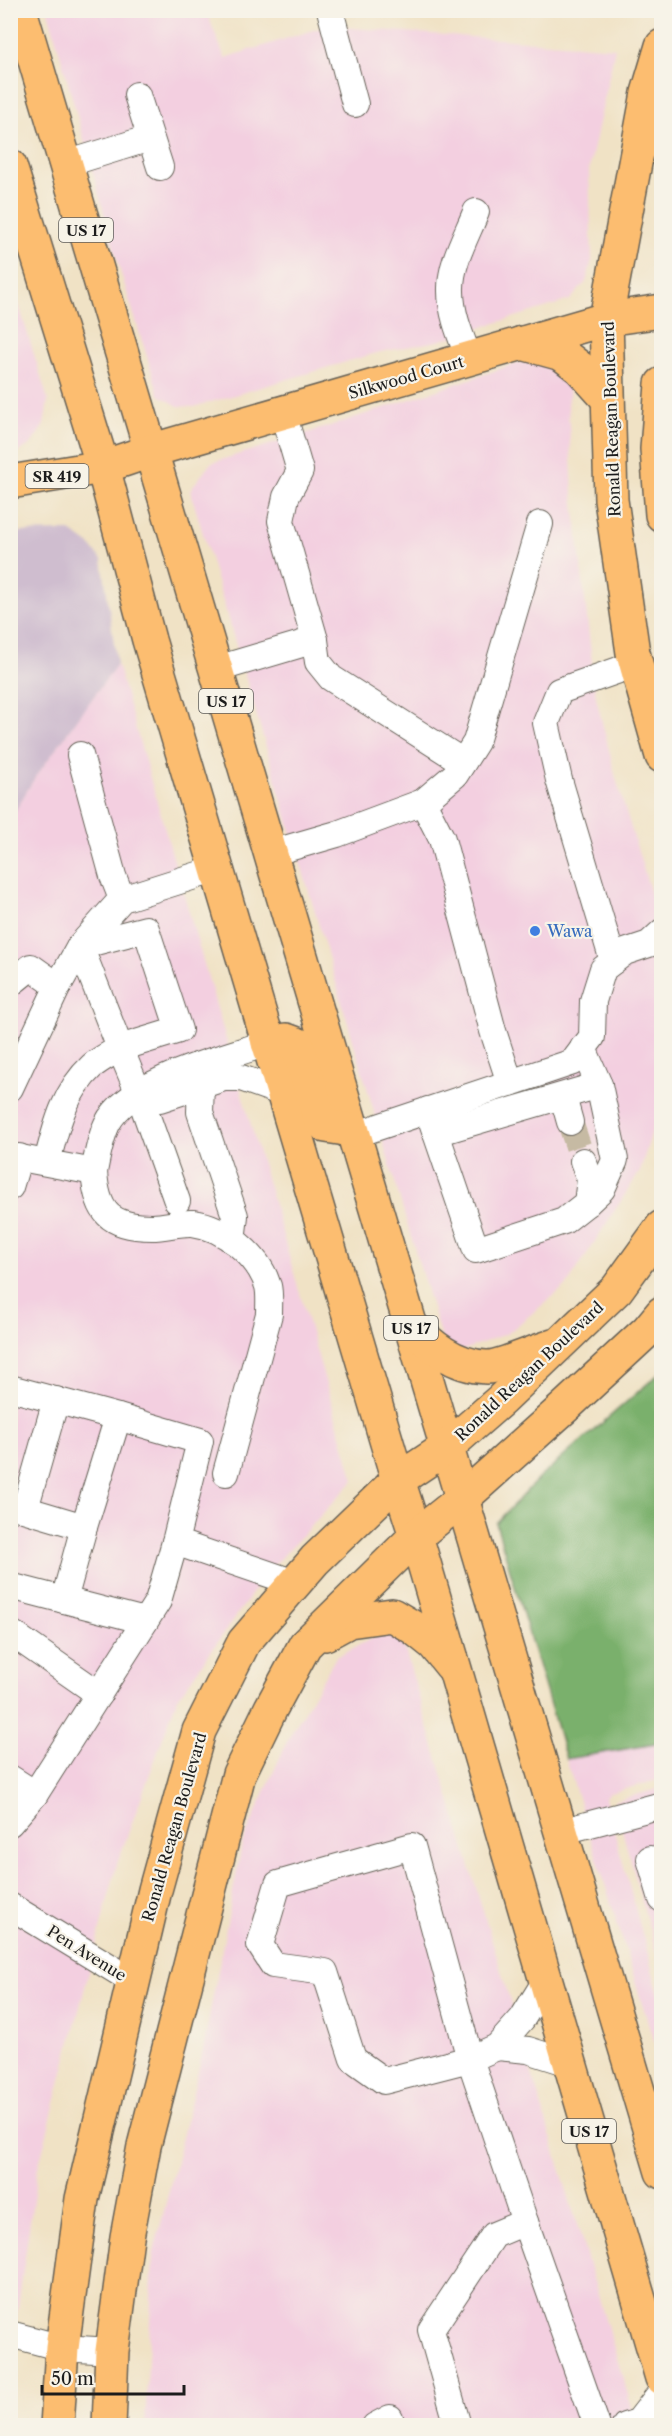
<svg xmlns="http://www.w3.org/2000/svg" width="672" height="2436" viewBox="0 0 672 2436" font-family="'Libre Caslon Text',serif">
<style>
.built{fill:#f3cfe0}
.industrial{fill:#cfbdcf}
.forest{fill:#7ab06c;stroke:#4b6644;stroke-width:1.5}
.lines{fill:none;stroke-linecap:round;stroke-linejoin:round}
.minor-tunnel{stroke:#c6baa3;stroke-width:26;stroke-dasharray:26 13;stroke-linecap:butt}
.minor-casing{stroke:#666157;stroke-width:28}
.major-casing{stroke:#666157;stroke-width:36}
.minor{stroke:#fff;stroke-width:26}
.major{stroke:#fcbd6f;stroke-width:33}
.shop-dot{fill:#3f7fe0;stroke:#f7f3e8;stroke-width:2}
.labels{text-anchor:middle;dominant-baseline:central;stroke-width:4.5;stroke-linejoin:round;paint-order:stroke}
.shield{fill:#f7f3e8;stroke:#5e5c59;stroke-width:1.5}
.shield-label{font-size:15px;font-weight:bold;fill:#1c1c1c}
.street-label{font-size:16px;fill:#1c1c1c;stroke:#f7f3e8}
.shop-label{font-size:16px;fill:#366cbe;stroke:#f7f3e8;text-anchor:start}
</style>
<rect width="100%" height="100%" fill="#f7f3e8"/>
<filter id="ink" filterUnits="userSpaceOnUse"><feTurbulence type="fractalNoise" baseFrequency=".0167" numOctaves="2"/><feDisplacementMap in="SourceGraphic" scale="12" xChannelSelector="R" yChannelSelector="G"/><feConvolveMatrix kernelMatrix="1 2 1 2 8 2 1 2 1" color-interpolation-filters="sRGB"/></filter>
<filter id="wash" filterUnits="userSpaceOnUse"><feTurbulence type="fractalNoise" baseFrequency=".008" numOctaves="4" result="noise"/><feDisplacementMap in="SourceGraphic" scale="24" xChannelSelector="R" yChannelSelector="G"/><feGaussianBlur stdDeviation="1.35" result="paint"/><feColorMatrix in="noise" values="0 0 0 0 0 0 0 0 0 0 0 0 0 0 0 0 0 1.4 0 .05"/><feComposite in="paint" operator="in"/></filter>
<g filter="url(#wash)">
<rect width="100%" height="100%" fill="#f0e2c5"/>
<!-- built -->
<g class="built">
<path d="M48 11H206L225 58 326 26 615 48 589 170 592 260 586 282 570 300 438 341 380 352 194 407 178 406 159 395 120 270Z"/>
<path d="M11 279 48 400 44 425 31 444 11 457Z"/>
<path d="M536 357 571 373 568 406 573 494 596 697 616 779 661 926V1102L640 1171 567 1285 508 1333 461 1351 442 1341 190 490 211 463 330 426Z"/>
<path d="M117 664 354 1480 266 1574 177 1699 117 1864 37 2172 12 2349 11 2375V818L32 782Z"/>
<path d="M394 1627 399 1630 637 2425 145 2426 153 2256 202 2055 242 1844 289 1737 336 1657Z"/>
<path d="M661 1743V1779L610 1793 605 1798 661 2002V2064L566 1759Z"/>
<path d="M661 1788V1970L614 1801Z"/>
</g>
<!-- industrial -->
<path class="industrial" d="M70 531 89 544 102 560 117 664 32 782 11 818V532Z"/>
<!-- forest -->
<path class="forest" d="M661 1372V1743L566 1759 496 1523 539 1478Z"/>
</g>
<g filter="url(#ink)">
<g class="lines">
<!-- minor-tunnel -->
<path class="minor-tunnel" d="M570 1122 583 1161"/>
<!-- minor casing -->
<g class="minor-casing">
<g id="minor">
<path d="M330 10 355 104"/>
<path d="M137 95 160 167"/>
<path d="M66 164 150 138"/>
<path d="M469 358C461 337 451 314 451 291 450 264 466 237 476 212"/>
<path d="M283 413 300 471 286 497 281 521 315 640 318 662 331 678 463 762"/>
<path d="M217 669 315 640"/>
<path d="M80 755 113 876 122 899"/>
<path d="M423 802 442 839 493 1031 510 1083"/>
<path d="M271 853 337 834 423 802 455 775 476 742 540 524"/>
<path d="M613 961 559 780 546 723 559 691 636 664"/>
<path d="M10 984 31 967 58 986"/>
<path d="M583 1048 599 1085 615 1160 602 1189 587 1203"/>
<path d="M201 1085 200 1112 235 1216 232 1240"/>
<path d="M10 1088 58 986 80 946 122 899 217 869"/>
<path d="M139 1094 151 1099H160L224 1078H241L283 1093"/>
<path d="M563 1097 570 1122"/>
<path d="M428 1110 476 1250 564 1221 587 1203 590 1179 583 1161"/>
<path d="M436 1133 599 1085"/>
<path d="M354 1135 573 1062 592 1037 593 1001 603 969 625 952 649 944 662 932"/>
<path d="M10 1156 94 1172C97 1156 100 1139 107 1124 129 1080 223 1058 268 1043"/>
<path d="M47 1162C56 1127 64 1092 92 1066 100 1059 111 1054 120 1048L80 946 146 929 179 1030 120 1048 139 1094 177 1201"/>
<path d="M94 1172C97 1212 109 1227 152 1227 166 1227 180 1222 193 1223 224 1227 259 1256 268 1286 270 1294 269 1305 269 1314L226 1473"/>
<path d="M10 1187 19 1157"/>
<path d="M10 1388 118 1417 84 1527 10 1505"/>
<path d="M118 1417 200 1441 175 1542 295 1583"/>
<path d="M25 1509 56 1400"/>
<path d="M10 1586 145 1621"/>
<path d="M64 1600 84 1527"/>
<path d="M10 1632 99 1694"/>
<path d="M10 1778 35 1794"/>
<path d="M10 1823 35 1794 158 1601 175 1542"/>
<path d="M560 1832 662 1805"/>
<path d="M412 1846 470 2059 384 2081 353 2059 325 1972 273 1965 260 1945 278 1884Z"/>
<path d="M650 1859 662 1899"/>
<path d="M10 1906 133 1981"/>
<path d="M497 2047 528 2050 569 2063"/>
<path d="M525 2222 470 2059 497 2047 522 2019 545 1982"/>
<path d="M10 2334 62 2348 112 2351"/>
<path d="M375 2426 390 2418 392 2426"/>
<path d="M458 2426 431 2330 494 2235 525 2222 597 2426"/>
<path d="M625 2426 638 2422 662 2391"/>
</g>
</g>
<!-- major casing -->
<g class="major-casing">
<g id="major">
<path d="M20 10C237 730 447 1452 662 2172"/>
<path d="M662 46 648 93 606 319 611 500 633 653 662 756"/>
<path d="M10 166 103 467 149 640 398 1480 416 1536 662 2378"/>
<path d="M522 343 562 354 580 368 608 399"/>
<path d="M662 384 657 449 662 515"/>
<path d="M10 482 103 467 153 450 606 319 662 311"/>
<path d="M268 1043 286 1040 297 1044 320 1120 326 1126 352 1130"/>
<path d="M409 1324C430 1345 454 1366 486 1367 499 1368 538 1350 553 1346"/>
<path d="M325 1634 349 1621 392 1615 414 1628 434 1644 451 1665"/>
<path d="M57 2426 62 2348 82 2199 155 1890 199 1731 244 1642 315 1560 398 1480 446 1448 501 1400 617 1289 662 1227"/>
<path d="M109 2426 112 2351 127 2237 144 2146 239 1774 271 1708 305 1645 416 1536 461 1500 566 1406 648 1330 662 1313"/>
</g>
</g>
<!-- minor -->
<use href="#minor" class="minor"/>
<!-- major -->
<use href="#major" class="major"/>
</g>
</g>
<!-- markers -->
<circle class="shop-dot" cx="535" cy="931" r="6"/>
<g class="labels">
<!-- shield labels -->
<g class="shield">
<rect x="59" y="218" width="54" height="24" rx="4.5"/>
<rect x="25.5" y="464" width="63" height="24" rx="4.5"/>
<rect x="199" y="689" width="54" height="24" rx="4.5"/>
<rect x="384" y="1316" width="54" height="24" rx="4.5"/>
<rect x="562" y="2119" width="54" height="24" rx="4.5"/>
</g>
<g class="shield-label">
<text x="86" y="230">US 17</text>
<text x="57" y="476">SR 419</text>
<text x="226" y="701">US 17</text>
<text x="411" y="1328">US 17</text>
<text x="589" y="2131">US 17</text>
</g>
<!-- street labels -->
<g class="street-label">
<text transform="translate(406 377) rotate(-16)">Silkwood Court</text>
<text transform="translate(611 419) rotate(-92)">Ronald Reagan Boulevard</text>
<text transform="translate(529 1371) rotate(-43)">Ronald Reagan Boulevard</text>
<text transform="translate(174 1827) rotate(-74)">Ronald Reagan Boulevard</text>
<text transform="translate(87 1953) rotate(32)">Pen Avenue</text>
</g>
<!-- shop labels -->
<g class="shop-label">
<text x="547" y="931">Wawa</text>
</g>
</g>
<!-- margin -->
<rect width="672" height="2436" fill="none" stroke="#f7f3e8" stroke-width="36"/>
<!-- scale -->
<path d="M42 2385v9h142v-9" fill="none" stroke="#1c1c1c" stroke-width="3"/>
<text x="51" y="2385" font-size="18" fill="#1c1c1c" stroke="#f7f3e8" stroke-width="4.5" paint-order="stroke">50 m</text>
</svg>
